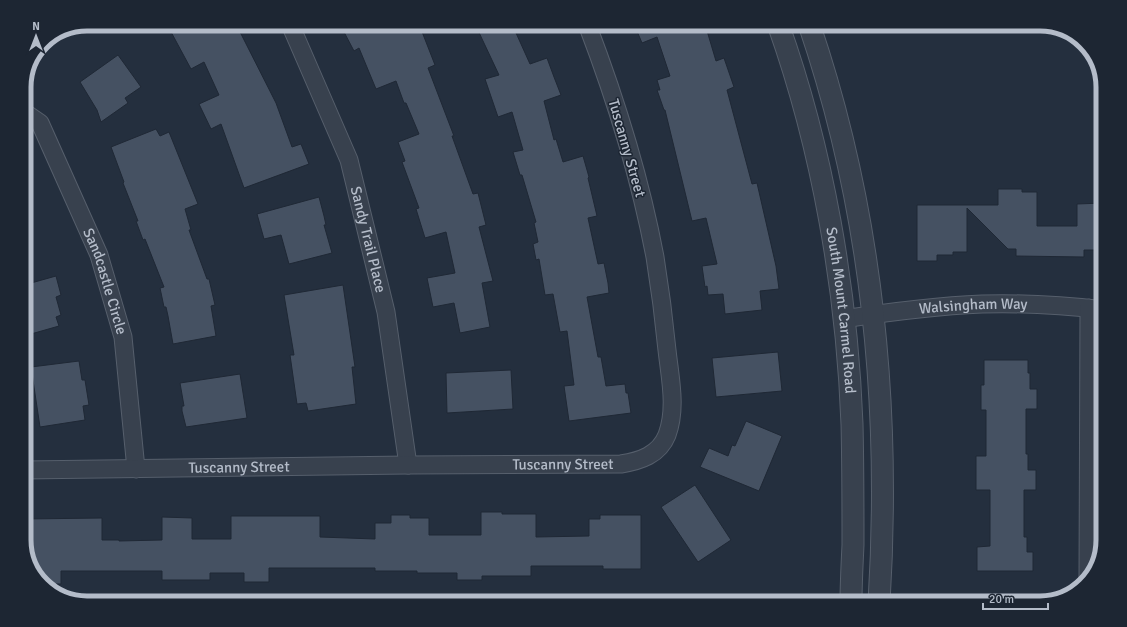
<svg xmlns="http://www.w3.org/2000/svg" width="1127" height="627" viewBox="0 0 1127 627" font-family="Signika,sans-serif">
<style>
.building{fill:#455162;stroke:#1f2835}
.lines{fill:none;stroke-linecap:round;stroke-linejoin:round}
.minor-casing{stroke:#565f6c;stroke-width:19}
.tertiary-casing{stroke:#565f6c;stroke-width:23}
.minor{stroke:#38414e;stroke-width:17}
.tertiary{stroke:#38414e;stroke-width:21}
.labels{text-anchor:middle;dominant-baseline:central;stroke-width:3;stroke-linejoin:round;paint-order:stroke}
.street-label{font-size:15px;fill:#b4bcc9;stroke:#1d2633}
.rim{fill:none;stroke:#b4bcc9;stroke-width:5}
</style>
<rect width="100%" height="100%" fill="#242f3e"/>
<!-- building -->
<g class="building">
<path d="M181 24H236L276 103 292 147 301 144 309 164 244 188 221 124 211 129 199 104 219 95 204 62 191 69 170 30Z"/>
<path d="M347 24H419L435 65 428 68 449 123 454 136H452L473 194 478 193 486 225 479 227 493 281 482 283 490 327 460 333 454 303 433 307 427 278 455 273 446 232 425 238 416 209 419 208 402 162 405 161 398 142 419 134 406 103H404L396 81 376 89 359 48 354 51 344 32 350 29Z"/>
<path d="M475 24H512L530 64 547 58 554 77 561 95 544 101 554 140 556 139 563 162 583 156 589 177 588 178 597 216 588 218 598 264 604 263 608 283 609 293 587 297 598 357H601L606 386 625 384 626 393H628L631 413 569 421 564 386 574 385 567 331 560 332 553 294 545 295 539 259 536 260 533 244 538 242 534 223 536 222 522 175H520L513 152 523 150 512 112 498 117 485 79 499 75Z"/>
<path d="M634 24H705L716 61 724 58 734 87 727 90 752 184 757 183 776 266 779 289 760 291 762 310 725 314 723 294 708 295 707 286 705 287 702 266 717 264 706 218 692 221 665 110H664L657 90H660L657 80 670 76 657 37 642 43Z"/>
<path d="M118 55 141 87 125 98 128 103 101 122 97 110 80 82Z"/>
<path d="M156 129 160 136 169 132 198 204 185 209 191 230H189L207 279H209L215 305 211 306 216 336 173 344 168 316 166 307H164L160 288 164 287 145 239 143 240 136 221H138L123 183 124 182 111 147Z"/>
<path d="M998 189H1022V192H1037V226H1077V204L1103 203V250H1084V257L1016 256V249H1008L967 208V252H953V255H937V261H917V205H998Z"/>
<path d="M319 197 324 216 326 225H324L332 253 289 264 281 235 264 239 257 214Z"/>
<path d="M56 276 61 295 56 297 61 315 56 317 59 326 24 336V285Z"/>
<path d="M343 285 355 367H352L356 404 308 411 306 403 297 404 290 355H294L284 295Z"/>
<path d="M778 352 782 391 716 397 712 358Z"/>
<path d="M984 360H1028V373H1030V389H1037V409H1026V454H1028V470H1036V490H1024V537H1027V552H1033V571H977V547L990 546V490H976V456H986V410H981V385H984Z"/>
<path d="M79 361 82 380H85L89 405 83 406 85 420 40 427 31 367Z"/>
<path d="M511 370 513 409 447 413 446 373Z"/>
<path d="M240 374 247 418 186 427 182 411V406H184L180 383Z"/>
<path d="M746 421 782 436 759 491 700 467 709 448 728 456 732 445 735 446Z"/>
<path d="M695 485 731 540 698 562 661 507Z"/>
<path d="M481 512H502V514H536V537L589 536V519H600V515H641V569H603V566H531V576H482V580H457V573H417V571H375V568H269V582H244V573H210V580H162V571H61V584H45L33 571 24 543V519L102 518V540H119V541L162 540V517L192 518V539H231V516H320V537L375 539V523H391V515H410V518H429V535H481Z"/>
</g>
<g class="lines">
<!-- minor casing -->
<g class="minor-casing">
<g id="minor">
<path id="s1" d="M290 24 349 160 386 312 408 465"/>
<path id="s2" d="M24 112 40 123 99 255 123 337 136 469"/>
<path id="s3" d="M843 319C889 312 935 306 982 304 1022 303 1063 305 1103 310"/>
<path id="s4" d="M24 470 408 465 621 464C640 461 659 455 667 435 677 408 670 378 667 350 664 319 660 288 655 257 640 177 616 100 587 24"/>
<path d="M1088 578 1089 308"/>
</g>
</g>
<!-- tertiary casing -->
<g class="tertiary-casing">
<g id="tertiary">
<path id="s5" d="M778 24C823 150 847 291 852 424 853 465 853 505 853 545 852 565 851 584 851 603"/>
<path d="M809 24C872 209 891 408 879 603"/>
</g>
</g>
<!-- minor -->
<use href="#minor" class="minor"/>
<!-- tertiary -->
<use href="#tertiary" class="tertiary"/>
</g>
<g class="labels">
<!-- street labels -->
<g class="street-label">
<text transform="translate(627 148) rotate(74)">Tuscanny Street</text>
<text stroke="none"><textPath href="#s1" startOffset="230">Sandy Trail Place</textPath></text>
<text stroke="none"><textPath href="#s2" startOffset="191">Sandcastle Circle</textPath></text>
<text stroke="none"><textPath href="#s3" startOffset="131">Walsingham Way</textPath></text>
<text stroke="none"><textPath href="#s5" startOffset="294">South Mount Carmel Road</textPath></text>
<text stroke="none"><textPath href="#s4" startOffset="539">Tuscanny Street</textPath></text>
<text stroke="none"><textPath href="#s4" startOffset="215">Tuscanny Street</textPath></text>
</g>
</g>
<!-- crop -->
<path d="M0 0H1127V627H0ZM87 31H1040A56 56 0 0 1 1096 87V540A56 56 0 0 1 1040 596H87A56 56 0 0 1 31 540V87A56 56 0 0 1 87 31Z" fill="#1d2633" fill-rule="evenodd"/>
<path class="rim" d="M87 31H1040A56 56 0 0 1 1096 87V540A56 56 0 0 1 1040 596H87A56 56 0 0 1 31 540V87A56 56 0 0 1 87 31Z"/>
<!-- north arrow -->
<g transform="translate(36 36)" stroke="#1d2633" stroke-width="3" paint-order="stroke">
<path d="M0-3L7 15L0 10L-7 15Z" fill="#b4bcc9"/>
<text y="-6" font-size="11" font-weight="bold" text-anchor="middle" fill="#b4bcc9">N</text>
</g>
<!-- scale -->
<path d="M983 603v6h65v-6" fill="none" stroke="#b4bcc9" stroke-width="2"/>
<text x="989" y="603" font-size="12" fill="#b4bcc9" stroke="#1d2633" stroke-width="3" paint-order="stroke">20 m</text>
</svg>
